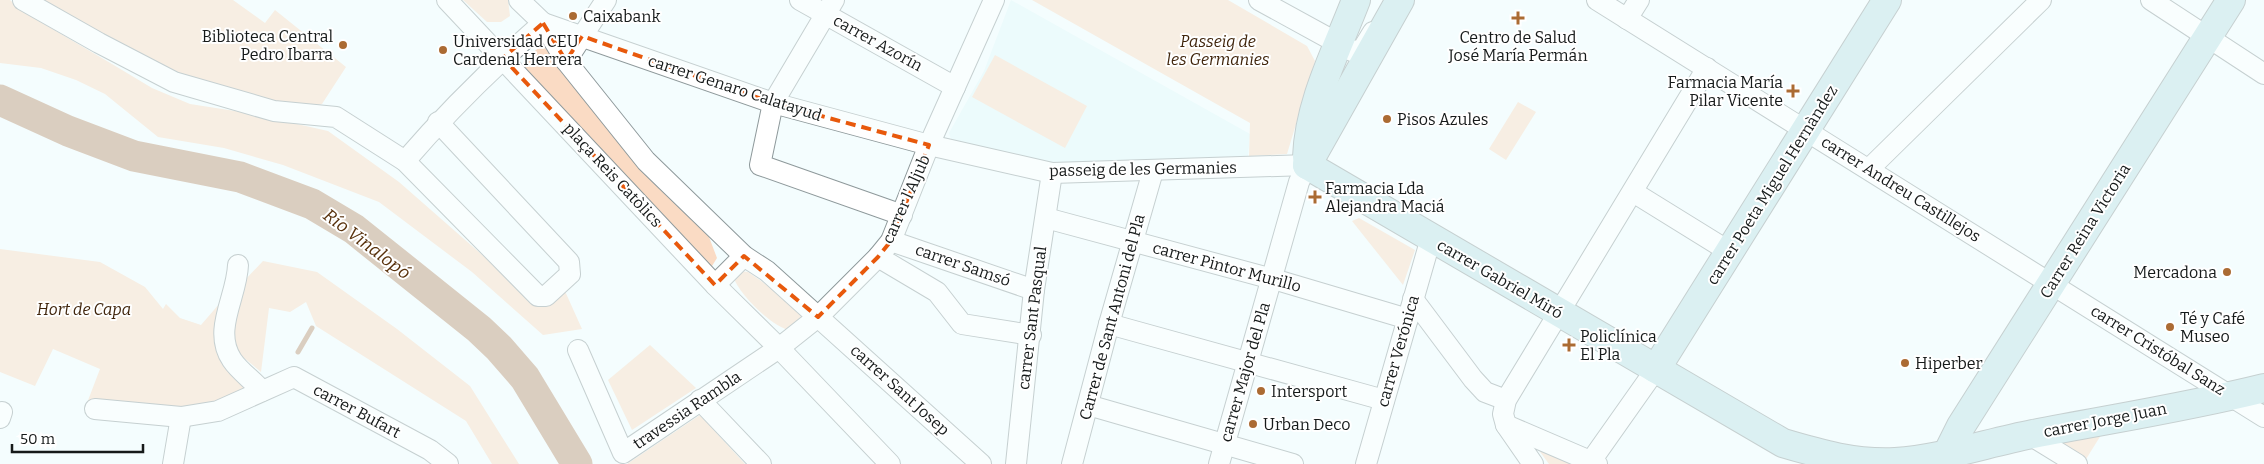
<svg xmlns="http://www.w3.org/2000/svg" width="2264" height="464" viewBox="0 0 2264 464" font-family="Bitter,serif">
<style>
.built{fill:#e2f8fa}
.green{fill:#fadbc4}
.lines{fill:none;stroke-linecap:round;stroke-linejoin:round}
.stream{stroke:#bb9476;stroke-width:5}
.river{stroke:#bb9476;stroke-width:31}
.street-casing{stroke:#8e999b;stroke-width:22}
.secondary-casing{stroke:#8e999b;stroke-width:30}
.street{stroke:#fff;stroke-width:20}
.secondary{stroke:#bde1e4;stroke-width:28}
.marked{fill:none;stroke:#e8590c;stroke-width:4;stroke-dasharray:10 6;stroke-linejoin:round}
.poi-dot{fill:#ab6b33;stroke:#fff;stroke-width:2}
.labels{text-anchor:middle;dominant-baseline:central;stroke-width:4;stroke-linejoin:round;paint-order:stroke}
.poi-label{font-size:16px;fill:#161a1a;stroke:#fff;text-anchor:start}
.park-label{font-size:16px;font-style:italic;fill:#40250c;stroke:#fff}
.street-label{font-size:16px;fill:#161a1a;stroke:#fff}
.water-label{font-size:18px;font-style:italic;fill:#58310c;stroke:#fff}
</style>
<rect width="100%" height="100%" fill="#f4fdfe"/>
<!-- built -->
<path class="built" d="M1011 0 1250 134 1248 156 1048 163 952 142 949 133 984 71Z"/>
<!-- green -->
<g class="green">
<path d="M0 0H10L27 14 112 64 152 88 190 104 248 113 328 131 399 182 536 302 564 289 582 329 543 335 472 272 379 202 283 165 224 148 158 137 105 94 76 80 41 68 0 63Z"/>
<path d="M41 0H233L265 23 275 10 346 67 322 104 310 107 268 103 188 78 94 31Z"/>
<path d="M463 0H508L510 16 501 22H487Z"/>
<path d="M1032 0H1228L1307 46 1315 61 1287 154 1249 156 1250 123Z"/>
<path d="M541 46 546 49 636 163 709 237 717 258 712 266 705 265 624 174 525 68V59Z"/>
<path d="M995 55 1087 106 1065 148 972 97Z"/>
<path d="M1518 102 1536 112 1506 160 1489 149Z"/>
<path d="M1359 218 1415 250 1403 285 1352 221Z"/>
<path d="M0 249 100 262 145 287 163 309 166 304 180 318 201 325 220 303 217 322 254 388 180 413 87 403 100 369 53 349 35 386 0 372Z"/>
<path d="M263 261 317 272 397 329 470 386 519 464H492L466 421 316 326 306 302 290 312 269 308 261 372 238 353 231 332 244 281Z"/>
<path d="M740 271 748 272 796 305 802 314 800 323 792 331C773 328 739 295 733 276Z"/>
<path d="M650 345 696 388 632 430 608 380Z"/>
<path d="M700 415 745 464H627Z"/>
<path d="M2111 419 2083 464 2030 435Z"/>
<path d="M1535 445 1579 464H1549Z"/>
</g>
<g class="lines">
<!-- stream -->
<path class="stream" d="M298 352 312 328"/>
<!-- river -->
<path class="river" d="M0 100 68 131 134 156 240 177 312 204 354 229 479 329 499 348 525 378 577 464"/>
<!-- street casing -->
<g class="street-casing">
<g id="street">
<path d="M23 0 99 43 174 82 274 111 336 117 405 161 538 296H546L570 274 569 262 438 122"/>
<path d="M447 0 715 285 779 348 890 464"/>
<path d="M519 0 543 23 566 61 646 161 744 256 767 271 981 464"/>
<path d="M800 0 955 87"/>
<path d="M834 0 773 103 760 165 902 215"/>
<path d="M1259 0 1352 51 1362 50 1373 32"/>
<path d="M1597 0 2264 417"/>
<path d="M2151 0 2264 74"/>
<path d="M1627 19 1639 0"/>
<path d="M566 61 606 0"/>
<path d="M405 161C448 111 494 66 543 23L773 103 929 145 1052 173 1307 165"/>
<path d="M1869 169 2041 0"/>
<path d="M1633 192 1730 252"/>
<path d="M1046 218 1280 281 1408 319"/>
<path d="M891 241 1034 290"/>
<path d="M878 257 937 292 962 324 1031 335"/>
<path d="M238 265C237 297 212 330 232 360 240 372 253 380 262 391"/>
<path d="M715 285 744 256"/>
<path d="M1413 299 1473 379 1485 392 1506 400"/>
<path d="M1109 324 1384 400"/>
<path d="M578 350 623 453 779 348 818 317 878 257 891 241 929 145 994 0"/>
<path d="M700 400 761 464"/>
<path d="M1088 405 1293 464"/>
<path d="M95 409 181 417 218 411 294 377 430 450 448 464"/>
<path d="M0 418 2 412"/>
<path d="M1506 425 1597 464"/>
<path d="M2030 435 2077 464"/>
<path d="M1591 461 1656 369"/>
<path d="M173 464 181 417"/>
<path d="M1016 464 1034 290 1052 173"/>
<path d="M1072 464 1109 324 1153 171"/>
<path d="M1219 464 1299 182 1307 165"/>
<path d="M1366 464 1431 238"/>
<path d="M1533 464 1506 425 1503 414 1506 400 1707 68"/>
</g>
</g>
<!-- secondary casing -->
<g class="secondary-casing">
<g id="secondary">
<path d="M1307 157C1309 102 1337 50 1356 0"/>
<path d="M1307 165 1783 443C1820 454 1856 464 1895 462 1941 459 1987 443 2033 434 2110 419 2188 407 2264 388"/>
<path d="M1307 165 1400 0"/>
<path d="M1656 369 1887 0"/>
<path d="M1942 464 1961 426 2231 0"/>
</g>
</g>
<!-- street -->
<use href="#street" class="street"/>
<!-- secondary -->
<use href="#secondary" class="secondary"/>
</g>
<!-- marked area -->
<path d="M0 0H2264V464H0ZM543 23 566 61 582 36 773 103 929 145 891 241 878 257 818 317 744 256 715 285 503 58Z" fill="#f4fdfe" fill-opacity=".55" fill-rule="evenodd"/>
<path class="marked" d="M543 23 566 61 582 36 773 103 929 145 891 241 878 257 818 317 744 256 715 285 503 58Z"/>
<!-- markers -->
<g class="poi-dot">
<circle cx="573" cy="16" r="5"/>
<path d="M1515.5 10.5h5v5h5v5h-5v5h-5v-5h-5v-5h5z"/>
<circle cx="343" cy="45" r="5"/>
<circle cx="443" cy="50" r="5"/>
<path d="M1790.5 83.5h5v5h5v5h-5v5h-5v-5h-5v-5h5z"/>
<circle cx="1387" cy="119" r="5"/>
<path d="M1312.5 189.5h5v5h5v5h-5v5h-5v-5h-5v-5h5z"/>
<circle cx="2227" cy="272" r="5"/>
<circle cx="2170" cy="327" r="5"/>
<path d="M1566.5 337.5h5v5h5v5h-5v5h-5v-5h-5v-5h5z"/>
<circle cx="1905" cy="363" r="5"/>
<circle cx="1261" cy="391" r="5"/>
<circle cx="1253" cy="424" r="5"/>
</g>
<g class="labels">
<!-- poi labels -->
<g class="poi-label">
<text x="583" y="16">Caixabank</text>
<text x="333" y="36" text-anchor="end">Biblioteca Central<tspan x="333" dy="18">Pedro Ibarra</tspan></text>
<text x="1518" y="37" text-anchor="middle">Centro de Salud<tspan x="1518" dy="18">José María Permán</tspan></text>
<text x="453" y="41">Universidad CEU<tspan x="453" dy="18">Cardenal Herrera</tspan></text>
<text x="1783" y="82" text-anchor="end">Farmacia María<tspan x="1783" dy="18">Pilar Vicente</tspan></text>
<text x="1397" y="119">Pisos Azules</text>
<text x="1325" y="188">Farmacia Lda<tspan x="1325" dy="18">Alejandra Maciá</tspan></text>
<text x="2217" y="272" text-anchor="end">Mercadona</text>
<text x="2180" y="318">Té y Café<tspan x="2180" dy="18">Museo</tspan></text>
<text x="1580" y="336">Policlínica<tspan x="1580" dy="18">El Pla</tspan></text>
<text x="1915" y="363">Hiperber</text>
<text x="1271" y="391">Intersport</text>
<text x="1263" y="424">Urban Deco</text>
</g>
<!-- park labels -->
<g class="park-label">
<text x="1218" y="41">Passeig de<tspan x="1218" dy="18">les Germanies</tspan></text>
<text x="84" y="309">Hort de Capa</text>
</g>
<!-- street labels -->
<g class="street-label">
<text transform="translate(878 43) rotate(29)">carrer Azorín</text>
<text transform="translate(735 88) rotate(18)">carrer Genaro Calatayud</text>
<text transform="translate(1143 169) rotate(-1)">passeig de les Germanies</text>
<text transform="translate(613 175) rotate(47)">plaça Reis Catòlics</text>
<text transform="translate(1772 185) rotate(-58)">carrer Poeta Miguel Hernàndez</text>
<text transform="translate(1901 189) rotate(32)">carrer Andreu Castillejos</text>
<text transform="translate(906 199) rotate(-66)">carrer l'Aljub</text>
<text transform="translate(2085 231) rotate(-58)">Carrer Reina Victoria</text>
<text transform="translate(963 265) rotate(19)">carrer Samsó</text>
<text transform="translate(1227 267) rotate(15)">carrer Pintor Murillo</text>
<text transform="translate(1500 279) rotate(30)">carrer Gabriel Miró</text>
<text transform="translate(1112 317) rotate(-75)">Carrer de Sant Antoni del Pla</text>
<text transform="translate(1032 318) rotate(-83)">carrer Sant Pasqual</text>
<text transform="translate(2158 350) rotate(32)">carrer Cristóbal Sanz</text>
<text transform="translate(1398 351) rotate(-74)">carrer Verónica</text>
<text transform="translate(1245 372) rotate(-74)">carrer Major del Pla</text>
<text transform="translate(900 390) rotate(42)">carrer Sant Josep</text>
<text transform="translate(687 410) rotate(-34)">travessia Rambla</text>
<text transform="translate(357 411) rotate(28)">carrer Bufart</text>
<text transform="translate(2105 420) rotate(-11)">carrer Jorge Juan</text>
</g>
<!-- water labels -->
<g class="water-label">
<text transform="translate(367 244) rotate(37)">Río Vinalopó</text>
</g>
</g>
<!-- scale -->
<path d="M12 444v8h131v-8" fill="none" stroke="#161a1a" stroke-width="2.5"/>
<text x="20" y="444" font-size="15" fill="#161a1a" stroke="#ffffff" stroke-width="4" paint-order="stroke">50 m</text>
</svg>
